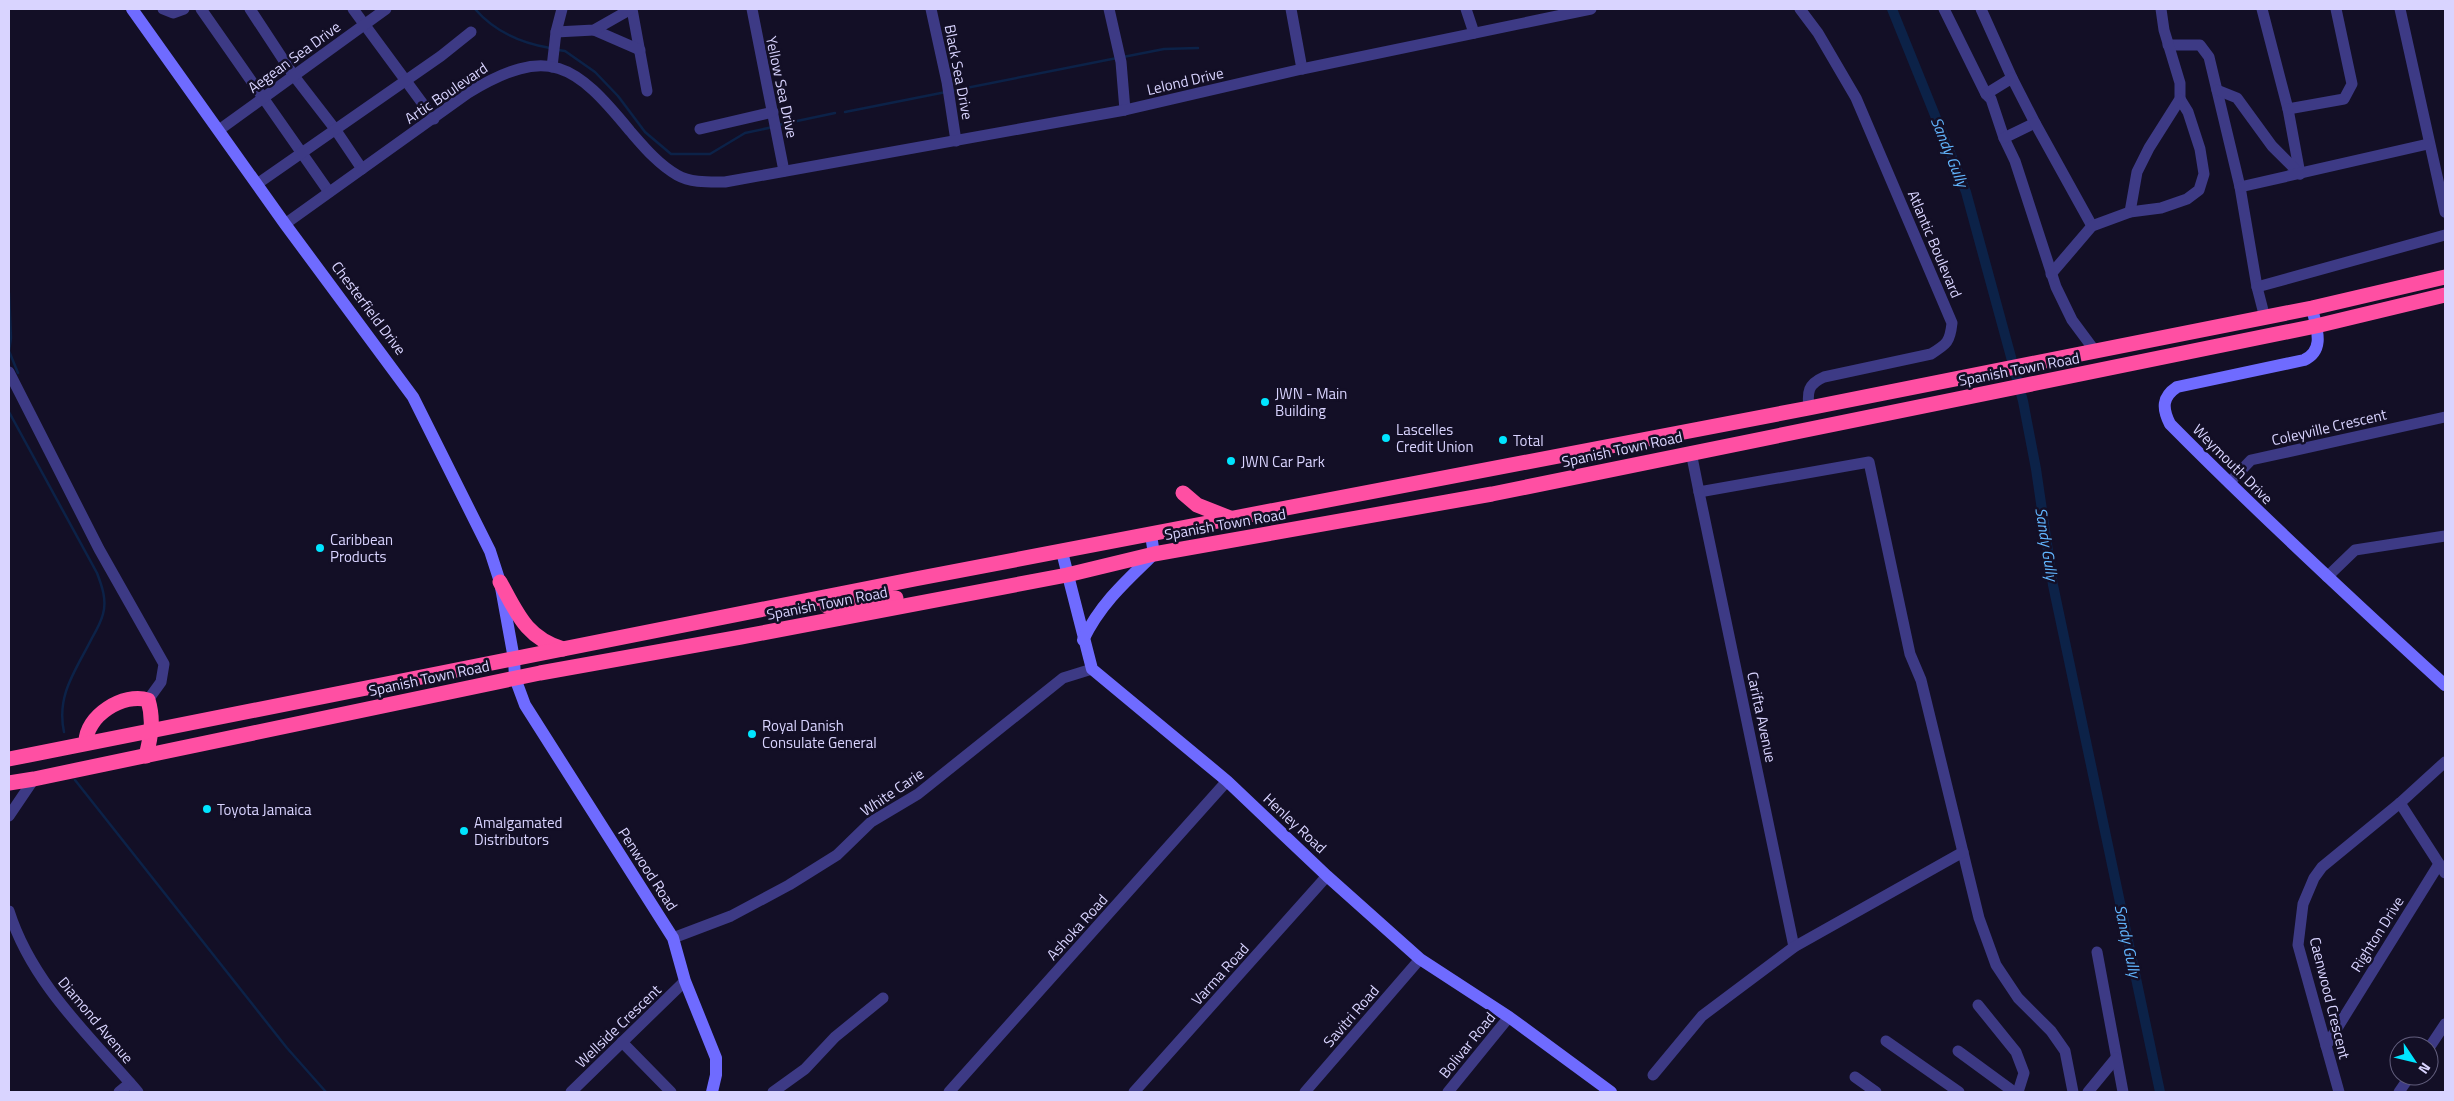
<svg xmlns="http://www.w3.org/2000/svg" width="2454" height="1101" viewBox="0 0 2454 1101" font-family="'Titillium Web',sans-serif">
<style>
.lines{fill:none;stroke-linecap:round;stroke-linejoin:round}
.stream{stroke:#0c2248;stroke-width:2.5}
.canal{stroke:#0c2248;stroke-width:10}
.street{stroke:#3d3a85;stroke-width:11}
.secondary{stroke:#6f6bff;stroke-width:12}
.highway{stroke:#ff4fa3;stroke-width:15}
.poi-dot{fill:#00e5ff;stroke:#130f26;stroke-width:2}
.labels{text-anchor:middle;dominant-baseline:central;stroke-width:5;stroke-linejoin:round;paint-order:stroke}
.street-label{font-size:15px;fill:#d9d4ff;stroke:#130f26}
.poi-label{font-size:15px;fill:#d9d4ff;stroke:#130f26;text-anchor:start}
.water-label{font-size:16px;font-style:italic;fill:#62b6ff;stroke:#130f26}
</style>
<rect width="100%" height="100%" fill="#130f26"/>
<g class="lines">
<!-- stream -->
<g class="stream">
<path d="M475 9C495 32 520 43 550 48"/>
<path d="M558 50 565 51 595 72 618 96 645 132 671 154H710L745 133 773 127"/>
<path d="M1123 57 1164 49 1198 48"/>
<path d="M951 91 1117 58"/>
<path d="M845 112 946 92"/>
<path d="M778 125 835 113"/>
<path d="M9 293 11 338 9 351 18 373"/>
<path d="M9 412 97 573C102 586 107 600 103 614 101 622 96 631 92 638 76 670 56 695 64 732"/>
<path d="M75 780 287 1048 326 1092"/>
</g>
<!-- canal -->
<path class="canal" d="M1892 9 1966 192 2023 401 2036 469 2053 585 2160 1092"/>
<!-- street -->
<g class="street">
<path d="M163 9 173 13 184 9"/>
<path d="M201 9 329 192"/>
<path d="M250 9 294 76 335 129 362 169"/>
<path d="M353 9 434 119"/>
<path d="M632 9 647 91"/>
<path d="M752 9 784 171"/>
<path d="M931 9 947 82 956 141"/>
<path d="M1109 9 1121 62 1125 110"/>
<path d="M1291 9 1302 69"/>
<path d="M1466 9 1474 33"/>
<path d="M1800 9 1818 33 1856 98 1952 323C1950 342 1947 344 1931 354L1824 377C1808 384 1807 392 1809 408"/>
<path d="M1944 9 1986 94 1991 99 2004 138 2015 161 2056 287 2072 320 2095 351"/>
<path d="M1981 9 2012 78"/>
<path d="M2262 9 2288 109 2300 174"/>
<path d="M2400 9 2445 212"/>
<path d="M594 30 640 50"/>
<path d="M556 32 594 30 631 9"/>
<path d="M2168 45H2200L2209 57 2240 187 2257 287 2265 318"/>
<path d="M552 67 556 32 562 9"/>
<path d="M2217 90 2237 98 2272 146 2300 174"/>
<path d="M1986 94 2012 78 2035 123 2004 138"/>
<path d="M2288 109 2344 99 2352 84 2336 9"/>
<path d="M2035 123 2092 226"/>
<path d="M700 129 773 112"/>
<path d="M219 130 386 9"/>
<path d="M257 184 441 56 471 32"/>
<path d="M2240 187 2428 144"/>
<path d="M2130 212 2137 172 2149 148 2180 99V83L2164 30 2161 9"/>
<path d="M285 224 468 93C549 44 575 64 630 131 644 147 658 164 677 175 691 183 709 182 725 182L1125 110 1302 69 1591 9"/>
<path d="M2051 274 2092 226 2130 212 2161 208 2187 199 2199 190 2204 174 2200 149 2188 112 2180 99"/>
<path d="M2257 287 2445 235"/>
<path d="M9 372 99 549 164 664 161 682 148 700"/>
<path d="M1691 452 1699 492 1869 462 1910 654 1921 680 1979 918 1996 965 2018 998 2051 1031 2065 1051 2073 1092"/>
<path d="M2229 483 2251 460 2445 417"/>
<path d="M1699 492 1794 947"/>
<path d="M2327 577 2355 550 2445 536"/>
<path d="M2400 803 2445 873"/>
<path d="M9 816 34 779"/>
<path d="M9 911C32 984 90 1036 138 1092"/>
<path d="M673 938 731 916 789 885 837 855 871 822 918 794 1063 678 1092 669"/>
<path d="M2097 952 2123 1092"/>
<path d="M1978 1005 2016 1052 2024 1073 2018 1092"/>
<path d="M1886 1041 1959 1092"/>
<path d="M622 1042 671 1092"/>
<path d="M2326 1046 2439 864"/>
<path d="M2429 1048 2445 1024"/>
<path d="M1958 1051 2014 1092"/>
<path d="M1653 1075 1702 1016 1794 947 1963 852"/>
<path d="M1855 1077 1876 1092"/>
<path d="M119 1092 130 1083"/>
<path d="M571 1092 685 981"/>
<path d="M773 1092 805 1069 835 1037 883 998"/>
<path d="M949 1092 1227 781"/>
<path d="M1134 1092 1327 876"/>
<path d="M1305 1092 1420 959"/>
<path d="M1448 1092 1509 1017"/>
<path d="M2088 1092 2116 1058"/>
<path d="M2339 1092 2298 945 2303 904 2314 878 2322 867 2400 803 2445 762"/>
<path d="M2399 1092 2410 1076"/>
</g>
<!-- secondary -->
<g class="secondary">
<path d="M132 9 285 224 413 397 490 551 500 582 514 659 515 678 525 705 673 938 685 981 716 1058V1075L712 1092"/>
<path d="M2312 308C2316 327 2326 350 2304 360L2177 387C2162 397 2162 408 2170 424 2259 514 2352 600 2445 685"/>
<path d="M1062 552 1092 669 1227 781 1327 876 1420 959 1509 1017 1611 1092"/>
<path d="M1083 640C1100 604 1126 581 1154 554L1151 535"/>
</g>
<!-- highway -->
<g class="highway">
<path d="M1183 493 1197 505 1230 518"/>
<path d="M500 582C517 613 526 638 563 649"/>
<path d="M827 606 896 598"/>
<path d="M86 743C85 716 124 692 148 700 154 720 151 736 146 756"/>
<path d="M9 759 915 579 1809 408 2312 308 2445 277"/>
<path d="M9 783 34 779 540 673 741 637 1067 575 1154 554 1492 494 2316 326 2445 295"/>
</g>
</g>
<!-- markers -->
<g class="poi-dot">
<circle cx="1265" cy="402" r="5"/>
<circle cx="1386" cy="438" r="5"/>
<circle cx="1503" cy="440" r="5"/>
<circle cx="1231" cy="461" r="5"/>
<circle cx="320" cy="548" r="5"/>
<circle cx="752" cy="734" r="5"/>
<circle cx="207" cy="809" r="5"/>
<circle cx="464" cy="831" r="5"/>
</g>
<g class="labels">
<!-- street labels -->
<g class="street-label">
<text transform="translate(294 57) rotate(-36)">Aegean Sea Drive</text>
<text transform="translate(959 72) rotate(79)">Black Sea Drive</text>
<text transform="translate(1185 81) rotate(-13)">Lelond Drive</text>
<text transform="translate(782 87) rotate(78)">Yellow Sea Drive</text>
<text transform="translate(446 93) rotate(-34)">Artic Boulevard</text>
<text transform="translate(1935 244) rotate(67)">Atlantic Boulevard</text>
<text transform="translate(369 308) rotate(53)">Chesterfield Drive</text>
<text transform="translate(2019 369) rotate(-11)">Spanish Town Road</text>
<text transform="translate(2329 427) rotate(-13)">Coleyville Crescent</text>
<text transform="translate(1622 449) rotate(-12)">Spanish Town Road</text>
<text transform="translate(2233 464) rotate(45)">Weymouth Drive</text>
<text transform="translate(1225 524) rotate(-10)">Spanish Town Road</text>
<text transform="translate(827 603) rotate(-11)">Spanish Town Road</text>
<text transform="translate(429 678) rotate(-12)">Spanish Town Road</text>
<text transform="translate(1762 717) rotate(78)">Carifta Avenue</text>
<text transform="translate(892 792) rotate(-34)">White Carie</text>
<text transform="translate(1295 823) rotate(43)">Henley Road</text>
<text transform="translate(648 869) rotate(57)">Penwood Road</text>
<text transform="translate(1077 927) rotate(-48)">Ashoka Road</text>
<text transform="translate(2377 934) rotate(-58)">Righton Drive</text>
<text transform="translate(1220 974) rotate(-48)">Varma Road</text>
<text transform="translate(2330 998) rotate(76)">Caenwood Crescent</text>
<text transform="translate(1351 1016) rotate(-49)">Savitri Road</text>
<text transform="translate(96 1020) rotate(50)">Diamond Avenue</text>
<text transform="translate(618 1026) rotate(-44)">Wellside Crescent</text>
<text transform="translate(1467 1045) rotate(-51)">Bolivar Road</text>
</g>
<!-- poi labels -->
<g class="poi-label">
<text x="1275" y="393">JWN - Main<tspan x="1275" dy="17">Building</tspan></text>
<text x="1396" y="429">Lascelles<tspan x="1396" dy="17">Credit Union</tspan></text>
<text x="1513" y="440">Total</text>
<text x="1241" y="461">JWN Car Park</text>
<text x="330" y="539">Caribbean<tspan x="330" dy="17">Products</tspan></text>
<text x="762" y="725">Royal Danish<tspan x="762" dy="17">Consulate General</tspan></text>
<text x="217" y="809">Toyota Jamaica</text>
<text x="474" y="822">Amalgamated<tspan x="474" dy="17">Distributors</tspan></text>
</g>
<!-- water labels -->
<g class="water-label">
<text transform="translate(1950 152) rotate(68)">Sandy Gully</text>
<text transform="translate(2047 544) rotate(81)">Sandy Gully</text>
<text transform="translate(2128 941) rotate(78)">Sandy Gully</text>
</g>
</g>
<!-- border -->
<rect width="2454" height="1101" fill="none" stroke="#d9d4ff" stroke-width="20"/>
<!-- north arrow -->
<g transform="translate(2414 1061) rotate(125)"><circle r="24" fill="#130f26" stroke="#625e7d"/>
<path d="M0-4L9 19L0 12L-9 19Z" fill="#00e5ff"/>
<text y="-8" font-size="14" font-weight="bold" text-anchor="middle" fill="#d9d4ff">N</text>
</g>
</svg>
